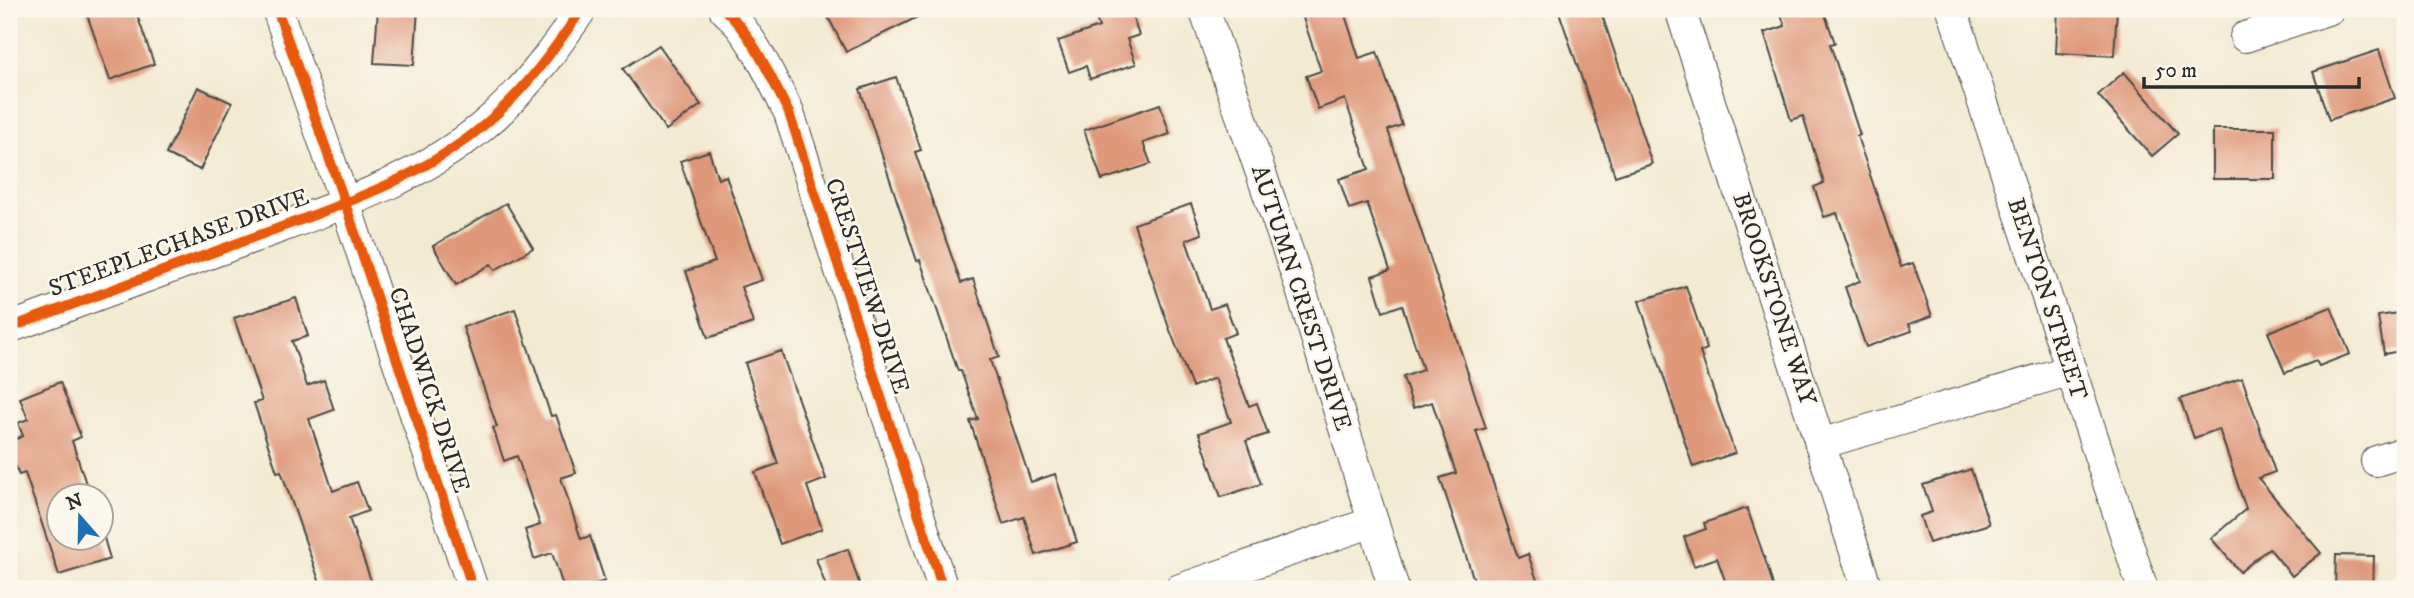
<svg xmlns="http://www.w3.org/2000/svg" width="2414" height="598" viewBox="0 0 2414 598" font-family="'IM FELL DW Pica',serif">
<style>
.building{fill:#df997a}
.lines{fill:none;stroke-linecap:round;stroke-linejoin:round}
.minor-casing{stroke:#494844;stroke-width:32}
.minor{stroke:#fff;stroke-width:30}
.cycleway-casing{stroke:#fbf7ec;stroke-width:15}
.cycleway{stroke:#e8590c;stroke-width:10}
.labels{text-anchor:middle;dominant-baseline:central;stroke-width:5;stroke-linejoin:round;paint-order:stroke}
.street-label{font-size:24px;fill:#2b2b2b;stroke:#fbf7ec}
</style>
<rect width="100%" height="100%" fill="#fbf7ec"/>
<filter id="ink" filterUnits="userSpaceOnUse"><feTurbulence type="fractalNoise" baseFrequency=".0143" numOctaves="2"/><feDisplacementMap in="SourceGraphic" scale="14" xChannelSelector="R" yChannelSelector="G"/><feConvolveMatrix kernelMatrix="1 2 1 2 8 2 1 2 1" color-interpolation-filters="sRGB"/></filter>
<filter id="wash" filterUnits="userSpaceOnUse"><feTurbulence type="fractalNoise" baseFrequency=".00686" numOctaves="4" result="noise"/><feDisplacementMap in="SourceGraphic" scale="28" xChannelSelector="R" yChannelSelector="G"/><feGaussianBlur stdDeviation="1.57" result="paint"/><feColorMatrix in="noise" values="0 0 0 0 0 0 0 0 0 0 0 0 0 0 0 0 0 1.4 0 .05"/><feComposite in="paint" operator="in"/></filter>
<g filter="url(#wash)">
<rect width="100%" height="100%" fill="#f3ead2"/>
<g id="blocks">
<!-- building -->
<g class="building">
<path d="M85 9H135L154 64 110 80Z"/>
<path d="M378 9H418L414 65 374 63Z"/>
<path d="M824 9H934L846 52Z"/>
<path d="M1093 9H1130L1139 35 1127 39 1136 64 1090 79 1086 66 1069 72 1058 41 1099 27Z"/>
<path d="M1300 9H1343L1359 58 1377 52 1402 125 1388 130 1486 428 1476 431 1518 558 1528 554 1540 589H1477L1440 478 1456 473 1432 402 1413 408 1403 377 1423 370 1402 305 1383 312 1372 276 1390 270 1367 203 1349 209 1339 179 1369 169 1345 99 1318 109 1306 76 1321 71Z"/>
<path d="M1558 9H1600L1652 164 1615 176Z"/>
<path d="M1779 9H1823L1835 43 1830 44 1860 135 1857 136 1901 267 1913 263 1932 316 1909 324 1912 331 1866 347 1845 287 1860 281 1837 213 1824 217 1814 187 1824 183 1803 116 1791 120 1764 33 1785 26Z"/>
<path d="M2058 9H2117L2114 56 2056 53Z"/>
<path d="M659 45 701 105 666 130 623 69Z"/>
<path d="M2379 50 2395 98 2329 120 2313 72Z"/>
<path d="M2124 72 2178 134 2152 156 2098 95Z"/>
<path d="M896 77 921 150 915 152 961 283 973 279 999 357 990 360 1031 482 1055 474 1077 542 1036 555 1024 517 1003 524 970 421 978 419 961 371H958L920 260 917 261 860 89Z"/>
<path d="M198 87 232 103 200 170 166 154Z"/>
<path d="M1160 104 1170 134 1143 143 1151 164 1102 180 1084 130Z"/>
<rect x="2213" y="129" width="62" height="50"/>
<path d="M709 151 718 179 726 176 762 280 741 287 753 323 708 338 686 271 715 262 680 161Z"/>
<path d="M506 203 533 248 495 270 491 264 456 285 433 246Z"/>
<path d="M1191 204 1202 234 1186 240 1210 309 1225 304 1236 333 1223 338 1249 406 1257 403 1268 434 1246 441 1261 484 1221 497 1199 433 1231 422 1215 378 1192 387 1168 325 1134 224Z"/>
<path d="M1686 286 1707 349 1700 352 1735 453 1693 467 1639 301Z"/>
<path d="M296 298 308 336 292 341 307 386 324 380 334 410 309 419 333 491 357 482 368 511 349 518 374 589H322L281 471 277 472 254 403 262 401 234 318Z"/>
<path d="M2331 307 2350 354 2319 366 2316 361 2285 373 2268 332Z"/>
<path d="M515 309 551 416 556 415 576 473 561 478 581 539 590 536 605 581 579 589H564L552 553 534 559 525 530 540 525 517 456 504 461 493 428 497 427 463 327Z"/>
<path d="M2405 312V350L2384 354 2378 316Z"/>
<path d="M781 351 826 479 807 486 822 529 780 544 755 472 778 464 745 363Z"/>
<path d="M2242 378 2275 472 2258 478 2321 553 2292 576 2269 548 2240 572 2211 538 2246 509 2219 429 2194 438 2180 399Z"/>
<path d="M60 382 81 437 72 441 90 496H60V538H102V531L110 559 59 575 25 473 19 475 9 449V442L23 436 18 423 28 419 20 398Z"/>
<path d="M1971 469 1989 524 1929 543 1920 516 1932 512 1923 485Z"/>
<path d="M1747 508 1768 568 1774 589H1728L1717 558 1694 566 1684 537 1706 529 1704 523Z"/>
<path d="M848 549 861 589H827L816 559Z"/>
<path d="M2336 555 2374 556 2373 589H2335Z"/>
</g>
</g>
</g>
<g filter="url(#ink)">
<use href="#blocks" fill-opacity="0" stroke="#494844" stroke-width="2"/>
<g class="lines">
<!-- minor casing -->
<g class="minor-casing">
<g id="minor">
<path d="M277 9 345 203 473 589"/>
<path d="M724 9C754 36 771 78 789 113L943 589"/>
<path d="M1204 9 1298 280 1394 589"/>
<path d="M1680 9 1867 589"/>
<path d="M1952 9 2143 589"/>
<path d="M2245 37 2330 9"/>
<path d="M9 328C89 298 169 269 249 239 329 209 416 182 483 126 523 93 553 51 582 9"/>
<path d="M1820 444 2071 370"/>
<path d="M2376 461 2405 452"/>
<path d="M1180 589 1373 522"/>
</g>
</g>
<!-- minor -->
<use href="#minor" class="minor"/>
<!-- cycleway casing -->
<g class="cycleway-casing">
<g id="cycleway">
<path d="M277 9 345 203 473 589"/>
<path d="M724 9C754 36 771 78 789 113L943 589"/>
<path d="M9 328C89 298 169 269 249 239 329 209 416 182 483 126 523 93 553 51 582 9"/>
</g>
</g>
<!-- cycleway -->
<use href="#cycleway" class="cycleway"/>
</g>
</g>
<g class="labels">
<!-- street labels -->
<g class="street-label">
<text transform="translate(179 243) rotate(-20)">STEEPLECHASE DRIVE</text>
<text transform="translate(867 286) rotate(72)">CRESTVIEW DRIVE</text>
<text transform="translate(1301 298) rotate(72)">AUTUMN CREST DRIVE</text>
<text transform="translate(1774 299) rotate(72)">BROOKSTONE WAY</text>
<text transform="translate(2047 299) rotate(72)">BENTON STREET</text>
<text transform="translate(429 390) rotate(72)">CHADWICK DRIVE</text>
</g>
</g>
<!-- margin -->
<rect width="2414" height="598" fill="none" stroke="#fbf7ec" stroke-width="35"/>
<!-- north arrow -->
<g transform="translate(80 517) rotate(340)"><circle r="33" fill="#fbf7ec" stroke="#a8a59f" stroke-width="2"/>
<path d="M0-5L12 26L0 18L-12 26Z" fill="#1f6fb2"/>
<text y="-10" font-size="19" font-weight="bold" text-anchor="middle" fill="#2b2b2b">N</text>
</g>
<!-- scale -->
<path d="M2144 77v10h215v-10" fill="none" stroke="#2b2b2b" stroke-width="3.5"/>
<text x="2155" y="77" font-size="21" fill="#2b2b2b" stroke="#fbf7ec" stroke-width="5" paint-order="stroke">50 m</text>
</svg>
